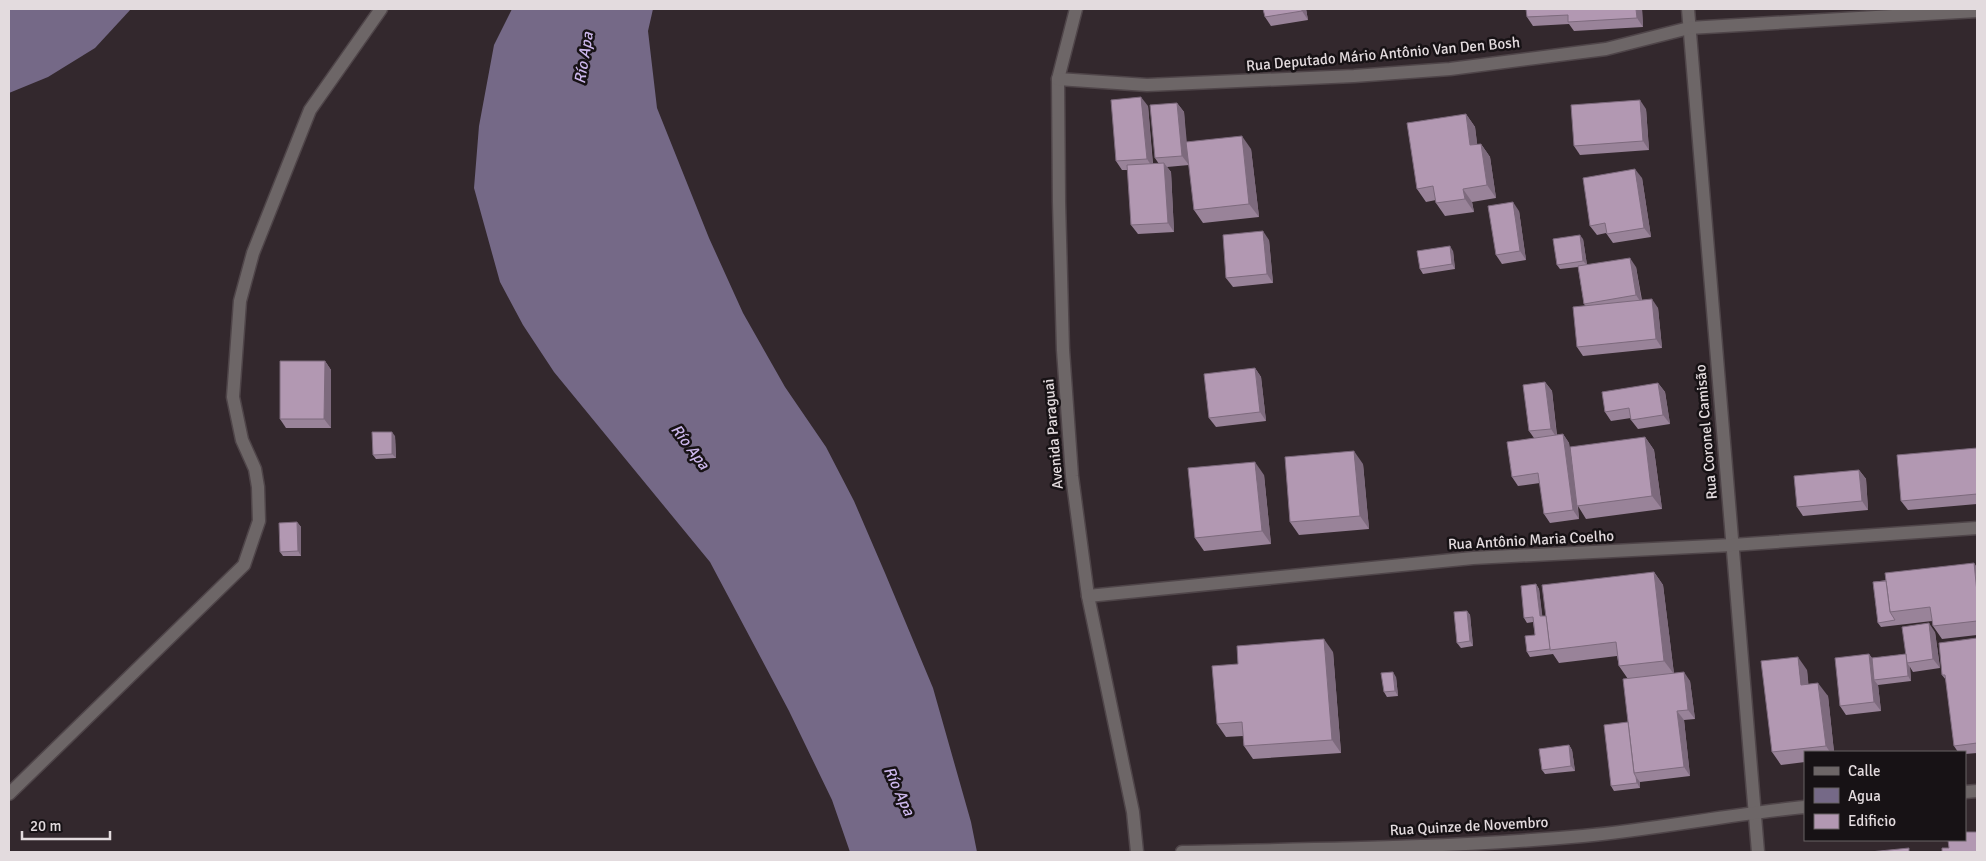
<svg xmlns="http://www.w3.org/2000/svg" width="1986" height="861" viewBox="0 0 1986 861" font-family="Signika,sans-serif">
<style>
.water{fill:#756987}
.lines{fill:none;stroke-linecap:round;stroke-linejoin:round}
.service-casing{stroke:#4f4549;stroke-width:15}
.minor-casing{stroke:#4f4549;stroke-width:15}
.service{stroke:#6d6667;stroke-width:12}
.minor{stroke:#6d6667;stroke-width:12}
.wall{fill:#998399}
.shaded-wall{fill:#7d6a7d}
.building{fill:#b298b2;stroke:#7d6a7d}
.labels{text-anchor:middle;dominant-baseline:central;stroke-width:5;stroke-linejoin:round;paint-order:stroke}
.street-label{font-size:15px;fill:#e3dbde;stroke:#171215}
.water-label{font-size:16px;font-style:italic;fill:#ccb7ec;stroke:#171215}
</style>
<rect width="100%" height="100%" fill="#33282d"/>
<!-- water -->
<g class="water">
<path d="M9 9H131L95 48 48 77 9 93Z"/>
<path d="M512 9H653L648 31 657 108 709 238 743 313 785 387 826 447 854 501 885 573 933 688 971 822 977 852H850L832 800 789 711 710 562 554 372 523 325 500 282 474 188 479 126 494 45Z"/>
</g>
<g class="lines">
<!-- service casing -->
<g class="service-casing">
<path id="service" d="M9 794 244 565 259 521 258 487 255 469 242 440 233 397 240 301 253 253 310 110 381 9"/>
</g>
<!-- minor casing -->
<g class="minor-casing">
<g id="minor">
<path d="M1076 9 1058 79 1059 202 1063 350 1072 476 1088 596 1133 812 1137 852"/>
<path d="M1688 9 1758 852"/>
<path d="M1058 79 1147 85 1354 76 1450 69 1606 49 1689 28 1977 11"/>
<path d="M1088 596 1473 558 1732 545 1977 528"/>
<path d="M1965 792 1977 791"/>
<path d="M1182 852C1316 849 1450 848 1583 836 1658 829 1731 814 1805 807"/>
</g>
</g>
<!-- service -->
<use href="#service" class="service"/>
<!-- minor -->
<use href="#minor" class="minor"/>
</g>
<!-- wall -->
<g class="wall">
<path d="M1306 9 1308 20 1271 26 1265 17Z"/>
<path d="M1642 9 1643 27 1574 31 1569 24 1533 26 1527 17Z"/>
<path d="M1177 103 1184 112 1186 142 1251 149 1259 217 1203 223 1194 210 1189 165 1167 167 1171 172 1174 232 1138 234 1131 225 1128 170H1122L1116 161 1148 106 1153 164H1159L1155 158Z"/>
<path d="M1646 109 1649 150 1580 155 1574 146Z"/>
<path d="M1466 114 1475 127 1477 144H1481L1490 157 1496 198 1472 202 1474 212 1445 216 1436 203V200L1426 202 1417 189Z"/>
<path d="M1642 178 1651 237 1613 243 1606 233 1597 235 1590 226Z"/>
<path d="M1519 211 1526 260 1502 264 1496 255Z"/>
<path d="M1583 239 1587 265 1636 267 1642 300 1658 308 1662 348 1583 356 1577 347 1586 306 1584 304 1578 267 1560 269 1557 265Z"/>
<path d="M1269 240 1273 283 1233 287 1226 278Z"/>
<path d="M1453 251 1455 269 1423 274 1420 269Z"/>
<path d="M325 361 331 370V428H286L280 419Z"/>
<path d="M1255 368 1261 377 1266 421 1216 427 1209 418Z"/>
<path d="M1545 382 1552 391 1557 435 1563 434 1569 443 1573 471 1645 437 1654 450 1662 509 1586 519 1578 506 1579 519 1550 523 1544 514 1540 483 1518 486 1512 477 1534 438 1529 431Z"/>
<path d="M1658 383 1665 392 1670 424 1638 429 1631 420V418L1611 421 1605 412Z"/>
<path d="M395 436 396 458 376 459 373 455Z"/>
<path d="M1977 448V504L1908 510 1901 501Z"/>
<path d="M1363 464 1369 529 1299 535 1290 522Z"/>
<path d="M1859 470 1866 479 1868 510 1803 516 1797 507Z"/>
<path d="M1264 475 1271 544 1204 551 1195 538Z"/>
<path d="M297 522 301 527V556H283L280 552Z"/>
<path d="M1977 567V635L1942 639 1933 626 1932 621 1881 627 1878 623 1873 582Z"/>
<path d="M1654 572 1663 585 1674 674 1690 681 1695 719 1684 720 1690 776 1640 782V788L1614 791 1611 786 1628 722V679L1619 666 1617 656 1559 663 1553 654 1530 657 1527 652 1535 635 1533 622 1527 623 1524 618 1536 584 1539 589 1542 616H1546Z"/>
<path d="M1467 611 1470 615 1473 646 1461 648 1457 643Z"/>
<path d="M1935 632 1940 668 1913 672 1910 667 1911 681 1878 685 1881 711 1846 715 1840 706 1869 654 1872 658 1906 654Z"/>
<path d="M1977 638V753L1965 754V752H1958L1954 746 1946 680 1942 675Z"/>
<path d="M1333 652 1341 753 1253 759 1244 746 1243 736 1226 737 1217 724 1238 664Z"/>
<path d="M1807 670 1808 684 1828 696 1834 752H1805V762L1781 765 1772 752Z"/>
<path d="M1396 677 1398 696 1387 697 1384 692Z"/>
<path d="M1569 745 1572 750 1575 771 1545 774 1542 770Z"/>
</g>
<!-- shaded-wall -->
<g class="shaded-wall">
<path d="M1302 9H1306L1308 20 1302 11Z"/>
<path d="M1636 9H1642L1643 27 1637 18Z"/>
<path d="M1141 97 1148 106 1153 168 1147 159Z"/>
<path d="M1640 100 1646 109 1649 150 1643 141Z"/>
<path d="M1177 103 1184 112 1189 165 1182 156Z"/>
<path d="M1466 114 1475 127 1479 158 1470 145Z"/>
<path d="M1242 136 1251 149 1259 217 1249 204Z"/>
<path d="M1481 144 1490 157 1496 198 1487 185Z"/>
<path d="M1164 163 1171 172 1174 232 1168 223Z"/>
<path d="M1635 169 1642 178 1651 237 1644 228Z"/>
<path d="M1463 189 1472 202 1474 212 1465 199Z"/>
<path d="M1513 202 1519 211 1526 260 1520 251Z"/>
<path d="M1263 231 1269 240 1273 283 1267 274Z"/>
<path d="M1580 235 1583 239 1587 265 1583 261Z"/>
<path d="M1450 246 1453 251 1455 269 1452 264Z"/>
<path d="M1630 258 1636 267 1642 304 1636 295Z"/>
<path d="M1652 299 1658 308 1662 348 1656 339Z"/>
<path d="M325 361 331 370V428L324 419Z"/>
<path d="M1255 368 1261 377 1266 421 1260 412Z"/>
<path d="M1545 382 1552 391 1557 438 1551 429Z"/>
<path d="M1658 383 1665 392 1670 424 1663 415Z"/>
<path d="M392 432 395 436 396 458 392 454Z"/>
<path d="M1563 434 1569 443 1579 519 1573 510Z"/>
<path d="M1645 437 1654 450 1662 509 1652 496Z"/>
<path d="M1354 451 1363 464 1369 529 1360 516Z"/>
<path d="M1255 462 1264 475 1271 544 1262 531Z"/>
<path d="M1859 470 1866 479 1868 510 1862 501Z"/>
<path d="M297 522 301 527V556L298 551Z"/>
<path d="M1974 563 1977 567V592Z"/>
<path d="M1654 572 1663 585 1674 674 1664 661Z"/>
<path d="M1536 584 1539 589 1543 621 1540 616Z"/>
<path d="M1467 611 1470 615 1473 646 1470 641Z"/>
<path d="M1929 623 1935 632 1940 668 1933 659Z"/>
<path d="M1324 639 1333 652 1341 753 1332 740Z"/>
<path d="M1869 654 1875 663 1874 680 1878 685 1881 711 1874 702Z"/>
<path d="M1906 654 1907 663 1910 667 1911 681 1908 676Z"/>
<path d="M1798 657 1807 670 1810 698 1801 685Z"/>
<path d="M1393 672 1396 677 1398 696 1395 691Z"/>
<path d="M1684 672 1690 681 1695 719 1688 710Z"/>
<path d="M1818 683 1828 696 1834 752H1830L1826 746Z"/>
<path d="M1677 711 1684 720 1690 776 1684 767Z"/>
<path d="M1569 745 1572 750 1575 771 1571 766Z"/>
<path d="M1636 777 1640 782V788L1637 783Z"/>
</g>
<!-- building -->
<g class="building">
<path d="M1263 9H1302V11L1265 17Z"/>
<path d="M1526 9H1636L1637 18 1568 22V15L1527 17Z"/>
<path d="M1141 97 1147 159 1116 161 1111 100Z"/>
<path d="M1640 100 1643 141 1574 146 1571 105Z"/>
<path d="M1177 103 1182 156 1155 158 1150 105Z"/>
<path d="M1466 114 1470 145 1481 144 1487 185 1463 189 1465 199 1436 203 1433 186 1417 189 1407 123Z"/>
<path d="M1242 136 1249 204 1194 210 1186 142Z"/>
<path d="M1164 163 1168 223 1131 225 1127 165Z"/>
<path d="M1635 169 1644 228 1607 234 1605 223 1590 226 1583 178Z"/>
<path d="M1513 202 1520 251 1496 255 1488 206Z"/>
<path d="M1263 231 1267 274 1226 278 1223 235Z"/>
<path d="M1580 235 1583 261 1557 265 1553 239Z"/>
<path d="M1450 246 1452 264 1420 269 1417 251Z"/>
<path d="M1630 258 1636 295 1584 304 1578 266Z"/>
<path d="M1652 299 1656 339 1577 347 1573 307Z"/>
<path d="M280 361H325L324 419H280Z"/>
<path d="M1255 368 1260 412 1209 418 1204 374Z"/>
<path d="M1545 382 1551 429 1529 431 1523 385Z"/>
<path d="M1658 383 1663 415 1631 420 1629 408 1605 412 1602 392Z"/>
<path d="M372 432H392V454L373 455Z"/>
<path d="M1563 434 1573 510 1544 514 1538 473 1512 477 1507 442Z"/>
<path d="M1645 437 1652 496 1577 506 1570 447Z"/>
<path d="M1977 448V494L1901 501 1897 455Z"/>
<path d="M1354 451 1360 516 1290 522 1285 457Z"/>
<path d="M1255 462 1262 531 1195 538 1188 468Z"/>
<path d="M1859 470 1862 501 1797 507 1794 476Z"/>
<path d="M297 522 298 551 280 552 279 523Z"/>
<path d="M1974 563 1977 592V621L1933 626 1930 607 1890 612 1885 573Z"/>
<path d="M1654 572 1664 661 1619 666 1616 642 1550 650 1542 585Z"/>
<path d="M1886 581 1890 612 1895 620 1878 623 1873 582Z"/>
<path d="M1536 584 1540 616H1546L1550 649 1527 652 1525 636 1535 635 1533 617 1524 618 1521 586Z"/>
<path d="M1467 611 1470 641 1457 643 1454 612Z"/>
<path d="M1929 623 1933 659 1907 663 1902 627Z"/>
<path d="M1977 638V743L1954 746 1945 675H1942L1939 643Z"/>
<path d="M1324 639 1332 740 1244 746 1242 722 1217 724 1212 666 1238 664 1237 646Z"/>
<path d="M1869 654 1874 702 1840 706 1835 658Z"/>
<path d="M1906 654 1908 676 1874 680 1872 658Z"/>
<path d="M1798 657 1801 685 1818 683 1826 746 1772 752 1761 661Z"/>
<path d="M1393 672 1395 691 1384 692 1381 673Z"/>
<path d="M1684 672 1688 710 1677 711 1684 767 1634 773 1623 679Z"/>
<path d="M1628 722 1634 773 1636 777 1637 783 1611 786 1604 725Z"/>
<path d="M1569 745 1571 766 1542 770 1539 749Z"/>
<path d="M1965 832H1977V852H1942V848H1949L1948 840H1965Z"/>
<path d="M1909 848V852H1870Z"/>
</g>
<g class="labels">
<!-- street labels -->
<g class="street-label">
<text transform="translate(1383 54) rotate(-5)">Rua Deputado Mário Antônio Van Den Bosh</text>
<text transform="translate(1706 432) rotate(-95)">Rua Coronel Camisão</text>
<text transform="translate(1053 434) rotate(-95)">Avenida Paraguai</text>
<text transform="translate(1531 540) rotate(-3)">Rua Antônio Maria Coelho</text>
<text transform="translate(1469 826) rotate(-3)">Rua Quinze de Novembro</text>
</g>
<!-- water labels -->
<g class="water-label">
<text transform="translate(584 58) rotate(-81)">Río Apa</text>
<text transform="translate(690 447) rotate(53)">Río Apa</text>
<text transform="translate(899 791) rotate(65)">Río Apa</text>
</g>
</g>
<!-- border -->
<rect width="1986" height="861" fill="none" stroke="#e3dbde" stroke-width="20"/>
<!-- legend -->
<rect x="1804" y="751" width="162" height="90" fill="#171215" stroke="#696265"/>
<rect x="1814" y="767" width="25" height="8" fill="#6d6667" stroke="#696265"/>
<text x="1848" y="776" font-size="15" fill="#e3dbde">Calle</text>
<rect x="1814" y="788" width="25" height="15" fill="#756987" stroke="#696265"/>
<text x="1848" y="801" font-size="15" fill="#e3dbde">Agua</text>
<rect x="1814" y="814" width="25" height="15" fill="#b298b2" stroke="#696265"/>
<text x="1848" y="826" font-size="15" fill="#e3dbde">Edificio</text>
<!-- scale -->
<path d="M22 831v8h88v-8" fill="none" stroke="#e3dbde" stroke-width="2.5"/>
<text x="30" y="831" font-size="15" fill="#e3dbde" stroke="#171215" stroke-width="4" paint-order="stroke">20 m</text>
</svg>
